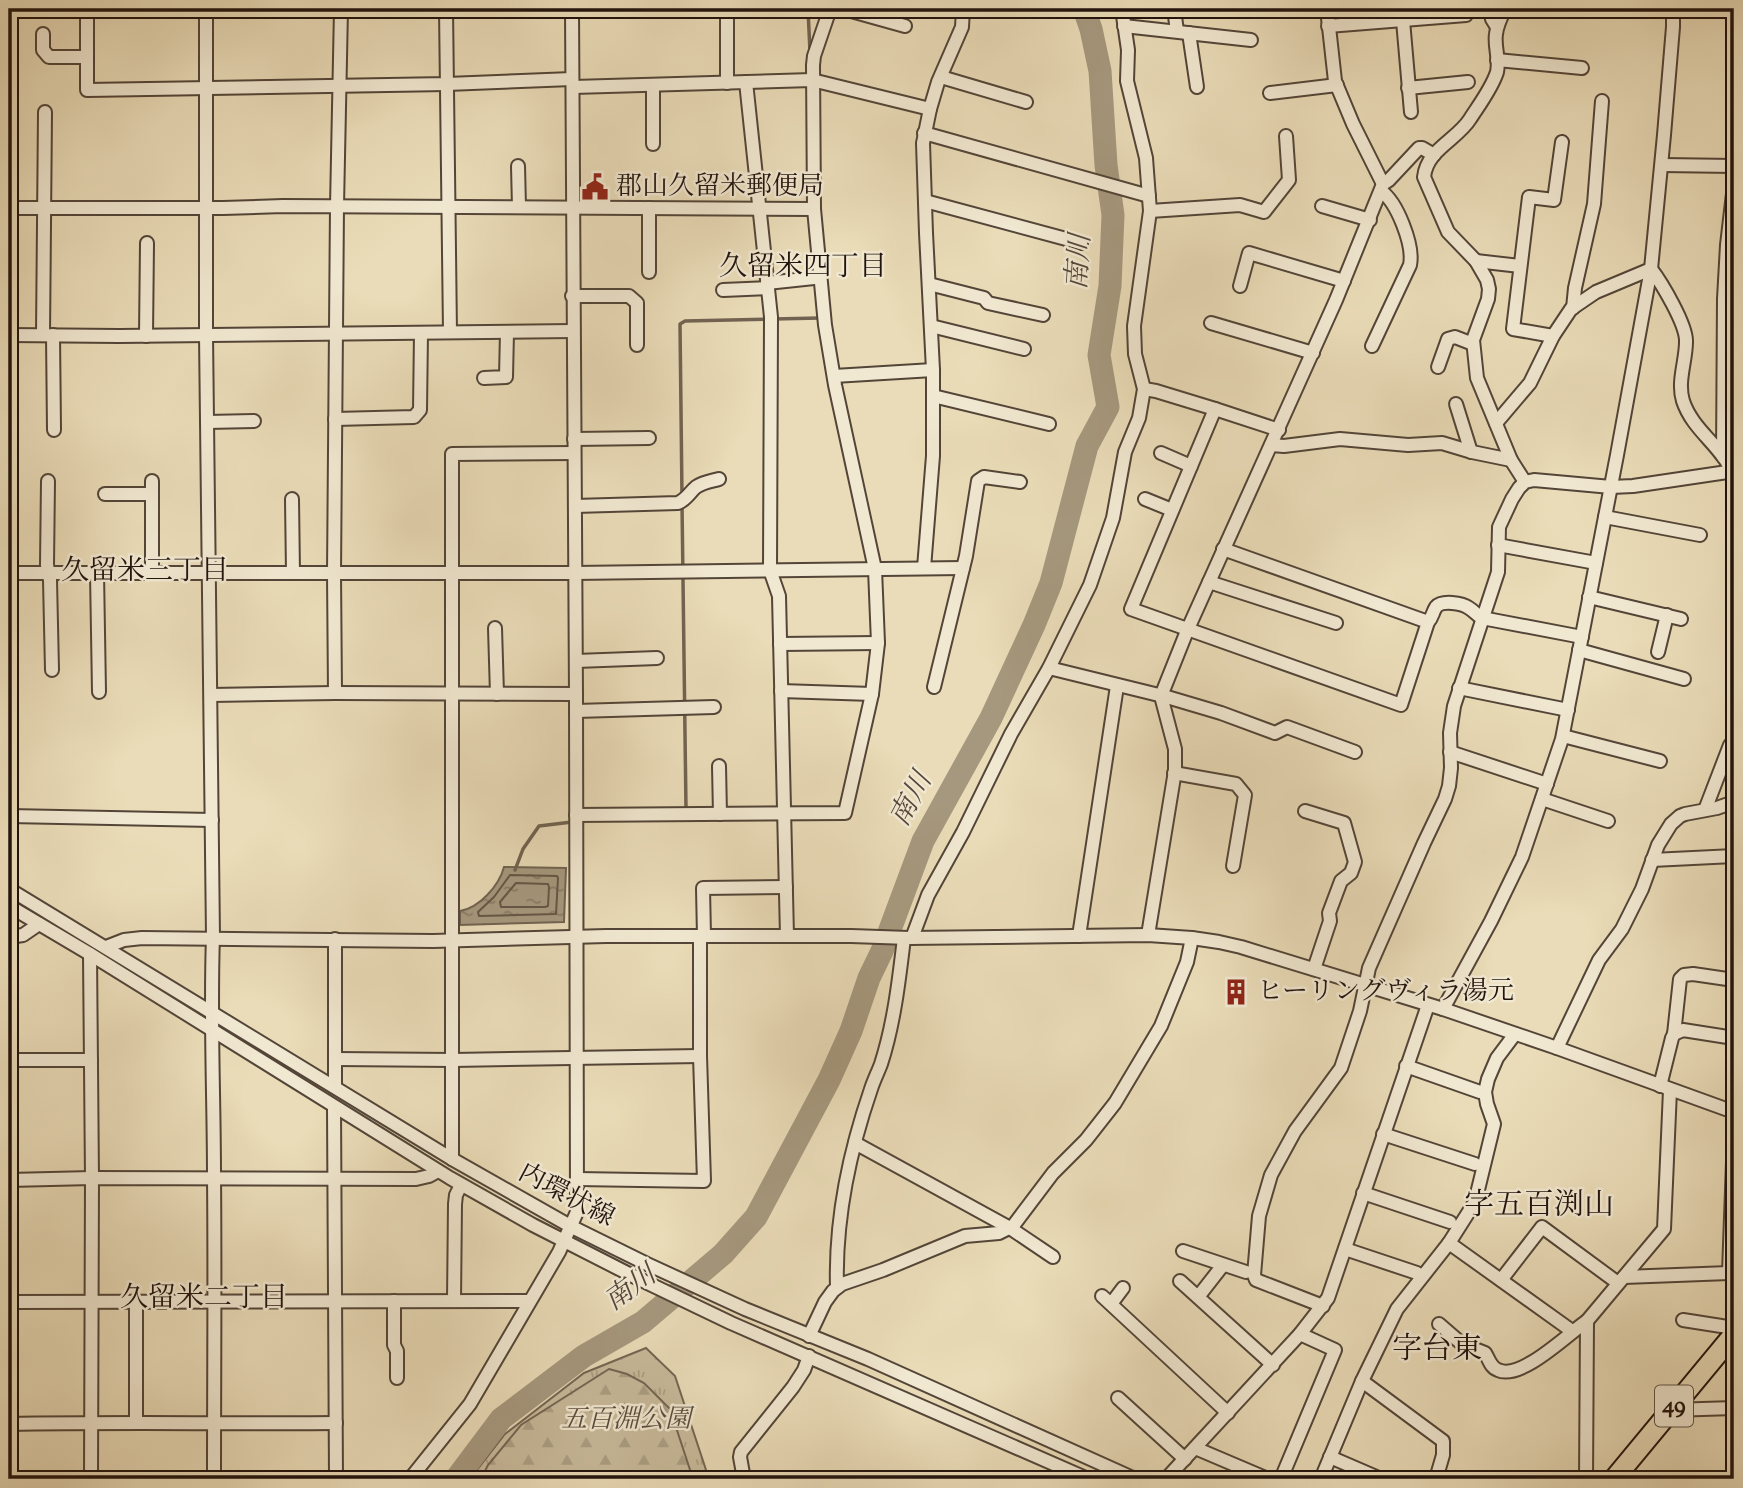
<svg xmlns="http://www.w3.org/2000/svg" width="1743" height="1488" viewBox="0 0 1743 1488" font-family="'Sorts Mill Goudy','Noto Serif JP',serif">
<style>
.grass{fill:url(#grass-tufts);stroke:#746654;stroke-width:2}
.forest{fill:url(#forest-firs);stroke:#746654;stroke-width:2}
.water{fill:url(#water-ripples);stroke:#716351;stroke-width:2}
.lines{fill:none;stroke-linecap:round;stroke-linejoin:round}
.shore{stroke:#645646;stroke-width:2}
.stream{stroke:#716351;stroke-width:3.5}
.river{stroke:#a6987e;stroke-width:23}
.minor-casing{stroke:#534538;stroke-width:16}
.highway-casing{stroke:#21130e;stroke-width:23}
.minor{stroke:#f1e8d1;stroke-width:12}
.highway{stroke:#eadcb8;stroke-width:19}
.labels{text-anchor:middle;dominant-baseline:central;stroke-width:5;stroke-linejoin:round;paint-order:stroke}
.shield{fill:#f1e8d1;stroke:#5f5348;stroke-width:2}
.shield-label{font-size:24px;font-weight:bold;fill:#21130e}
.poi-label{font-size:26px;fill:#21130e;stroke:#f1e8d1;text-anchor:start}
.street-label{font-size:26px;fill:#21130e;stroke:#f1e8d1}
.park-label{font-size:26px;font-style:italic;fill:#5b4d3f;stroke:#f1e8d1}
.water-label{font-size:28px;font-style:italic;fill:#56483b;stroke:#f1e8d1}
.neighbourhood-label{font-size:28px;fill:#21130e;stroke:#f1e8d1}
.quarter-label{font-size:30px;fill:#21130e;stroke:#f1e8d1}
</style>
<defs>
<pattern id="grass-tufts" width="24" height="20" patternUnits="userSpaceOnUse" patternTransform="scale(1.75)"><rect width="24" height="20" fill="#c8ba9b"/><path d="M3 7l-1-3M5 7V3M7 7l1-3M15 17l-1-3M17 17v-4M19 17l1-3" fill="none" stroke="#ac9f84"/></pattern>
<pattern id="forest-firs" width="22" height="20" patternUnits="userSpaceOnUse" patternTransform="scale(1.75)"><rect width="22" height="20" fill="#c8ba9b"/><path d="M5 1l3.5 6h-7zM16 11l3.5 6h-7z" fill="#ac9f84"/></pattern>
<pattern id="water-ripples" width="26" height="14" patternUnits="userSpaceOnUse" patternTransform="scale(1.75)"><rect width="26" height="14" fill="#a6987e"/><path d="M2 4q2-2 4 0t4 0M15 11q2-2 4 0t4 0" fill="none" stroke="#877b66"/></pattern>
</defs>
<rect width="100%" height="100%" fill="#eadcb8"/>
<filter id="stains"><feTurbulence type="fractalNoise" baseFrequency=".00286" numOctaves="4"/><feColorMatrix values="0 0 0 0 .2 0 0 0 0 .09 0 0 0 0 .02 0 0 0 .5 -.17"/></filter>
<radialGradient id="worn" r=".72"><stop offset=".6" stop-color="#630" stop-opacity="0"/><stop offset="1" stop-color="#630" stop-opacity=".3"/></radialGradient>
<!-- grass -->
<path class="grass" d="M646 1348 675 1376 709 1479H470L505 1434 584 1373Z"/>
<!-- forest -->
<path class="forest" d="M609 1369 627 1374 644 1383 670 1409 693 1479H481L488 1465 521 1425Z"/>
<!-- water -->
<path class="water" d="M504 867 566 868 564 922 460 925V911C479 908 499 886 504 867Z"/>
<g class="lines">
<!-- shore -->
<g class="shore">
<path d="M510 875 557 876 558 878 556 914 479 916 478 912 494 897Z"/>
<path d="M516 883 548 884 549 887 548 906 545 907H501L500 902Z"/>
</g>
<!-- stream -->
<g class="stream">
<path d="M808 9 810 52"/>
<path d="M682 497 680 324 685 321 820 318"/>
<path d="M682 504 686 809H683"/>
<path d="M515 870 523 849 539 826 572 822"/>
</g>
<!-- river -->
<path class="river" d="M456 1479 501 1419 584 1356 643 1322 723 1254 756 1217 829 1080 851 1031 869 978 882 951 923 841 991 718 1034 625 1051 583 1087 446 1108 407 1099 355 1110 286 1113 215 1106 165 1100 71 1091 29 1084 9"/>
<!-- minor casing -->
<g class="minor-casing">
<g id="minor">
<path d="M87 9V90L447 84 572 79"/>
<path d="M206 9V335L213 937C210 1017 214 1097 214 1176 215 1277 214 1378 214 1479"/>
<path d="M446 9 450 332"/>
<path d="M727 9V83"/>
<path d="M844 9 905 26"/>
<path d="M1174 9 1177 31"/>
<path d="M1327 9 1335 81 1353 124 1383 184"/>
<path d="M1402 9 1411 112"/>
<path d="M1490 9 1492 19 1497 27"/>
<path d="M1505 9C1501 17 1497 25 1496 34 1494 47 1500 59 1497 72 1492 88 1479 105 1470 119 1457 140 1427 149 1424 177L1448 232 1476 261 1487 280 1489 289 1488 299 1473 340 1477 378 1511 460 1525 482"/>
<path d="M1124 26 1251 40"/>
<path d="M1328 26 1466 15"/>
<path d="M1189 33 1197 87"/>
<path d="M43 34V50L49 57H87"/>
<path d="M1497 60 1582 68"/>
<path d="M941 77 1026 102"/>
<path d="M746 82 771 317 770 570 779 596 787 936"/>
<path d="M653 85V144"/>
<path d="M573 87 812 80 930 109"/>
<path d="M1408 88 1468 82"/>
<path d="M1270 93 1337 85"/>
<path d="M924 133 1149 196"/>
<path d="M1662 165 1734 166"/>
<path d="M518 166 519 207"/>
<path d="M925 201 1081 243"/>
<path d="M1322 206 1370 220"/>
<path d="M9 208H223L283 206 814 209"/>
<path d="M1150 211 1240 205 1264 212 1289 180 1286 136"/>
<path d="M1476 261 1520 266"/>
<path d="M649 272V208"/>
<path d="M767 283 814 278"/>
<path d="M929 284 984 298 988 303 1043 315"/>
<path d="M1240 286 1249 253 1344 281"/>
<path d="M723 290 768 288"/>
<path d="M572 296H629L637 303V345"/>
<path d="M1573 308 1575 288 1594 204 1602 101"/>
<path d="M1211 323 1313 353"/>
<path d="M931 326 1024 349"/>
<path d="M9 335 119 336 573 331"/>
<path d="M43 335 45 112"/>
<path d="M53 335 54 430"/>
<path d="M146 336 147 243"/>
<path d="M1553 336 1513 329 1529 197 1554 200 1562 142"/>
<path d="M1372 346 1410 265C1414 245 1397 202 1381 191"/>
<path d="M1438 367 1448 339 1455 337 1473 344"/>
<path d="M834 376 933 370"/>
<path d="M484 378 506 377 507 332"/>
<path d="M1144 389 1156 391 1215 409 1279 430"/>
<path d="M933 396 1049 424"/>
<path d="M1456 404 1471 452"/>
<path d="M1215 409 1131 609 1401 705 1428 622 1223 549"/>
<path d="M335 419 414 417 420 410 421 333"/>
<path d="M207 422 254 421"/>
<path d="M1496 423 1530 383 1553 336 1571 309 1596 292 1651 269C1661 282 1687 325 1686 342 1686 361 1677 382 1683 401 1691 425 1711 439 1724 458 1729 464 1731 471 1734 478"/>
<path d="M574 439 649 438"/>
<path d="M1271 445 1284 446 1340 439 1408 445 1442 443 1472 452 1511 460"/>
<path d="M1161 453 1191 466"/>
<path d="M1723 456 1724 299 1727 245 1734 185"/>
<path d="M48 481 47 565 50 580 52 670"/>
<path d="M152 481V573"/>
<path d="M105 494H152"/>
<path d="M292 499 293 573"/>
<path d="M1145 499 1172 510"/>
<path d="M575 506 678 503C687 499 689 493 696 487 703 482 712 481 719 479"/>
<path d="M1605 517 1700 535"/>
<path d="M1498 545 1596 563"/>
<path d="M924 568 933 456V370L926 233 923 143 930 109 938 82 962 27 963 9"/>
<path d="M9 573H575L963 568"/>
<path d="M97 573 99 692"/>
<path d="M1209 582 1336 623"/>
<path d="M1589 597 1681 619"/>
<path d="M1428 622C1433 617 1432 613 1436 607 1442 600 1462 603 1469 608 1474 611 1478 616 1482 618L1582 637"/>
<path d="M495 628 497 694"/>
<path d="M780 644 878 643"/>
<path d="M1579 650 1684 679"/>
<path d="M1658 652 1667 615"/>
<path d="M576 661 657 658"/>
<path d="M1049 668 1167 697 1221 713 1275 733 1287 727 1355 752"/>
<path d="M934 687 966 556 978 481 984 477 1020 482"/>
<path d="M1459 688 1568 710"/>
<path d="M781 691 872 694"/>
<path d="M335 693 334 573 337 206 341 9"/>
<path d="M211 695 335 693 576 694"/>
<path d="M576 711 714 707"/>
<path d="M1563 736 1660 761"/>
<path d="M1450 752 1547 784"/>
<path d="M719 766 720 814"/>
<path d="M1174 773 1236 784 1245 795 1233 866"/>
<path d="M1542 799 1608 821"/>
<path d="M1705 810 1730 745"/>
<path d="M1305 811 1344 823 1355 862 1351 873 1341 881 1329 913 1330 921 1314 969"/>
<path d="M576 815 845 813 872 694 878 643 875 569 835 385 825 325 814 209 813 65 814 56 830 9"/>
<path d="M9 816 212 820"/>
<path d="M1652 860 1734 856"/>
<path d="M9 889 452 1159 572 1227 647 1264 745 1309 868 1359 1135 1479"/>
<path d="M9 906 90 954 450 1178 533 1225 633 1276 731 1323 1088 1479"/>
<path d="M1148 935 1175 771V749L1161 696 1187 631 1336 300 1383 184 1389 180 1419 148H1422L1434 155"/>
<path d="M704 936 703 888 786 887"/>
<path d="M1079 936 1117 686"/>
<path d="M9 937 23 935 39 924"/>
<path d="M912 938 928 895 963 832 1011 734 1049 668 1090 585 1113 518 1125 452 1139 418 1144 389 1135 354 1134 326 1150 211 1146 158 1127 81 1128 50 1122 9"/>
<path d="M106 947 124 940 142 938 433 941 606 936H851L909 938 1148 935 1192 938 1219 942 1241 947 1443 1009 1557 1048 1734 1112"/>
<path d="M90 954 92 1178 91 1479"/>
<path d="M1443 1009 1491 921 1522 857 1562 739 1617 455 1651 269 1664 135 1673 27V9"/>
<path d="M1674 1034 1680 979 1684 975 1693 974 1734 980"/>
<path d="M1557 1048 1599 960 1622 929 1642 889 1658 845 1671 824 1680 816 1685 814 1717 808 1734 802"/>
<path d="M335 1059 453 1060 700 1056"/>
<path d="M9 1060H91"/>
<path d="M1406 1066 1480 1092"/>
<path d="M1660 1086 1672 1038 1674 1034 1683 1030 1734 1038"/>
<path d="M335 1087V939"/>
<path d="M334 1107 336 1479"/>
<path d="M1383 1134 1475 1164"/>
<path d="M1734 1134 1729 1273H1734"/>
<path d="M855 1143 1010 1228 1053 1257"/>
<path d="M452 1159V454L574 453"/>
<path d="M577 1179 704 1181 700 1056V936"/>
<path d="M9 1180 92 1178 416 1179 429 1176 438 1171"/>
<path d="M1363 1193 1450 1222"/>
<path d="M1449 1243 1572 1331"/>
<path d="M1345 1249 1417 1273"/>
<path d="M1183 1251 1246 1272"/>
<path d="M1624 1277 1729 1273"/>
<path d="M1501 1280 1542 1227 1618 1283"/>
<path d="M1180 1281 1273 1365"/>
<path d="M837 1287C835 1219 849 1153 871 1089 874 1080 878 1072 881 1064 894 1024 899 980 904 938"/>
<path d="M1102 1296 1228 1413"/>
<path d="M1198 1297 1223 1265"/>
<path d="M136 1301V1423"/>
<path d="M394 1301V1345L397 1351V1378"/>
<path d="M454 1301 455 1204 456 1195 461 1185"/>
<path d="M9 1302 529 1301"/>
<path d="M1111 1304 1123 1288"/>
<path d="M1323 1306 1256 1280 1254 1275 1259 1216 1271 1175 1295 1131 1341 1068 1360 1011 1369 968 1424 843 1445 799 1449 786 1451 768 1450 733 1454 706 1498 572 1499 527 1512 499 1519 488 1525 482 1534 480 1611 487 1633 486 1734 471"/>
<path d="M1683 1320 1734 1328"/>
<path d="M1439 1324 1462 1344 1485 1353C1489 1359 1490 1367 1498 1370 1521 1381 1569 1333 1587 1321"/>
<path d="M809 1336 825 1302 833 1291 842 1284 883 1270 965 1236 999 1233 1013 1226 1053 1173 1086 1140 1115 1103 1161 1026 1187 962 1192 938"/>
<path d="M1362 1381 1443 1441V1455L1436 1479"/>
<path d="M1118 1398 1185 1459"/>
<path d="M1671 1410 1734 1408"/>
<path d="M9 1424C118 1422 227 1424 336 1423"/>
<path d="M1195 1448 1268 1479"/>
<path d="M1330 1457 1381 1479"/>
<path d="M410 1479 470 1404 559 1252 577 1212 576 694 572 9"/>
<path d="M744 1479 740 1457 741 1452 793 1387 804 1370 809 1356"/>
<path d="M1166 1479 1300 1334 1328 1298 1428 1005"/>
<path d="M1281 1479 1335 1350 1300 1334"/>
<path d="M1321 1479 1362 1381 1397 1309 1449 1243 1475 1202 1494 1124 1487 1104 1485 1092 1488 1079 1497 1058 1515 1034"/>
<path d="M1586 1479 1587 1321 1664 1229 1670 1090"/>
</g>
</g>
<!-- highway casing -->
<g class="highway-casing">
<path id="highway" d="M1614 1479 1734 1334"/>
</g>
<!-- minor -->
<use href="#minor" class="minor"/>
<!-- highway -->
<use href="#highway" class="highway"/>
</g>
<!-- icons -->
<defs>
<g id="civic-bare" transform="scale(2.1)"><path d="M-.6-6.5H3V-4.5H.6V-3L4-1V1h2V6H-6V1h2V-1L-.6-3ZM-1.2 2.5V6h2.4V2.5Z" fill="#8f2418" stroke="#f1e8d1" stroke-width="2.5" paint-order="stroke"/></g>
<g id="building-bare" transform="scale(2.1)"><path d="M-4-6H4V6H1V3H-1V6H-4ZM-2.5-4.3h1.7v1.8h-1.7ZM.8-4.3h1.7v1.8H.8ZM-2.5-1h1.7V.8h-1.7ZM.8-1h1.7V.8H.8Z" fill="#8f2418" stroke="#f1e8d1" stroke-width="2.5" paint-order="stroke"/></g>
</defs>
<g fill-rule="evenodd">
<use href="#civic-bare" x="595" y="187"/>
<use href="#building-bare" x="1236" y="992"/>
</g>
<g class="labels">
<!-- shield labels -->
<rect class="shield" x="1655" y="1385.5" width="38" height="41" rx="5"/>
<g class="shield-label">
<text x="1674" y="1406">49</text>
</g>
<!-- poi labels -->
<g class="poi-label">
<text x="616" y="187">郡山久留米郵便局</text>
<text x="1257" y="992">ヒーリングヴィラ湯元</text>
</g>
<!-- street labels -->
<g class="street-label">
<text transform="translate(566 1196) rotate(28)">内環状線</text>
</g>
<!-- park labels -->
<g class="park-label">
<text x="626" y="1420">五百淵公園</text>
</g>
<!-- water labels -->
<g class="water-label">
<text transform="translate(1080 262) rotate(-86)">南川</text>
<text transform="translate(912 800) rotate(-62)">南川</text>
<text transform="translate(631 1289) rotate(-36)">南川</text>
</g>
<!-- neighbourhood labels -->
<g class="neighbourhood-label">
<text x="803" y="268">久留米四丁目</text>
<text x="145" y="572">久留米三丁目</text>
<text x="204" y="1299">久留米二丁目</text>
</g>
<!-- quarter labels -->
<g class="quarter-label">
<text x="1539" y="1206">字五百渕山</text>
<text x="1437" y="1350">字台東</text>
</g>
</g>
<!-- margin -->
<rect width="1743" height="1488" fill="none" stroke="#eadcb8" stroke-width="35"/>
<rect x="10" y="10" width="1722" height="1467" fill="none" stroke="#21130e" stroke-width="3.5"/>
<rect x="18" y="18" width="1708" height="1453" fill="none" stroke="#21130e" stroke-width="2"/>
<rect width="100%" height="100%" filter="url(#stains)"/>
<rect width="100%" height="100%" fill="url(#worn)"/>
</svg>
